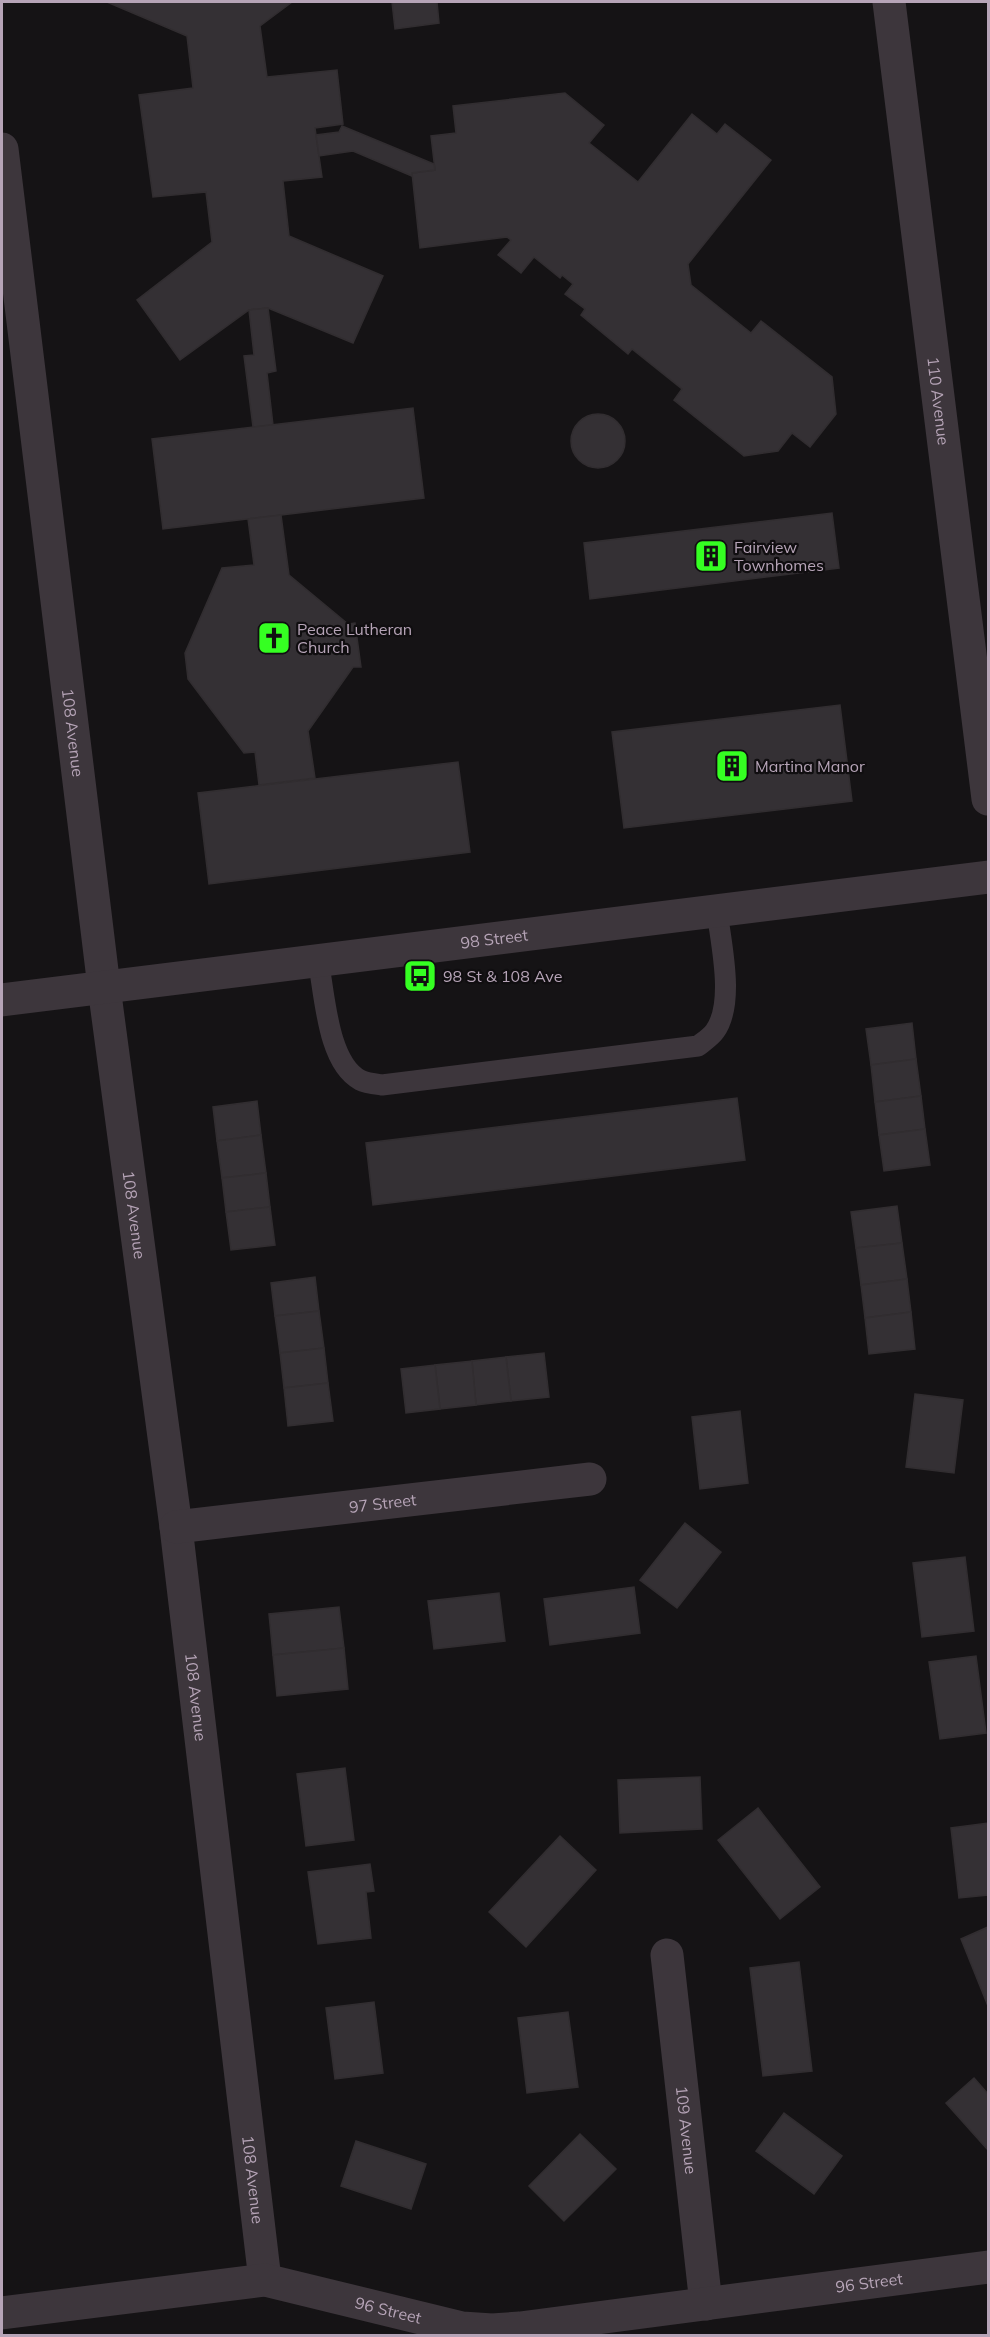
<svg xmlns="http://www.w3.org/2000/svg" width="990" height="2337" viewBox="0 0 990 2337" font-family="Mulish,sans-serif">
<style>
.building{fill:#343034;stroke:#312d30;stroke-width:1.5}
.lines{fill:none;stroke-linecap:round;stroke-linejoin:round}
.lane{stroke:#3d363c;stroke-width:21}
.street{stroke:#3d363c;stroke-width:33}
.labels{text-anchor:middle;dominant-baseline:central;stroke-width:4.5;stroke-linejoin:round;paint-order:stroke}
.street-label{font-size:16px;fill:#b6a4b7;stroke:#100e10}
.poi-label{font-size:16px;fill:#b6a4b7;stroke:#100e10;text-anchor:start}
</style>
<rect width="100%" height="100%" fill="#151315"/>
<!-- building -->
<g class="building">
<path d="M107 2H292L260 26 267 77 337 70 343 124 315 128 322 177 283 181 289 236 383 276 353 343 268 308 249 310 180 360 137 300 212 242 206 192 153 197 139 95 193 88 187 36Z"/>
<path d="M392 2H437L439 23 395 29Z"/>
<path d="M565 93 604 125 589 143 638 182 692 114 717 134 725 124 771 160 688 264 691 285 751 333 761 321 832 377 836 414 810 447 792 433 778 451 744 456 674 400 682 389 632 349 628 354 581 315 585 309 565 294 573 284 562 275 560 278 534 257 521 273 498 255 511 240 507 237 420 248 412 173 435 170 431 136 456 133 453 106Z"/>
<path d="M342 126 434 164 435 170 412 173V176L353 151 319 156 316 135 339 132Z"/>
<path d="M268 308 276 371 267 373 273 425 253 427 244 356 254 355 249 310Z"/>
<path d="M413 408 424 498 163 529 152 439Z"/>
<circle cx="598" cy="441" r="27"/>
<path d="M832 513 839 568 590 599 584 543Z"/>
<path d="M281 515 289 575 348 624 355 623 361 667H353L308 731 315 778 259 785 255 752 244 753 188 679 185 653 222 568 254 565 248 519Z"/>
<path d="M840 705 852 801 624 828 612 732Z"/>
<path d="M458 762 470 852 209 884 198 793Z"/>
<path d="M912 1023 916 1059 871 1065 866 1029Z"/>
<path d="M916 1059 921 1096 875 1102 871 1065Z"/>
<path d="M921 1096 925 1129 879 1135 875 1102Z"/>
<path d="M737 1098 745 1160 373 1205 366 1143Z"/>
<path d="M257 1101 261 1135 217 1141 213 1107Z"/>
<path d="M925 1129 930 1165 884 1171 879 1135Z"/>
<path d="M261 1135 266 1173 222 1178 217 1141Z"/>
<path d="M266 1173 270 1207 226 1212 222 1178Z"/>
<path d="M897 1206 902 1243 856 1248 851 1212Z"/>
<path d="M270 1207 275 1245 231 1250 226 1212Z"/>
<path d="M902 1243 907 1279 861 1285 856 1248Z"/>
<path d="M315 1277 319 1311 275 1316 271 1283Z"/>
<path d="M907 1279 911 1312 865 1318 861 1285Z"/>
<path d="M319 1311 324 1348 280 1353 275 1316Z"/>
<path d="M911 1312 915 1349 869 1354 865 1318Z"/>
<path d="M324 1348 328 1383 284 1388 280 1353Z"/>
<path d="M544 1353 549 1397 511 1401 506 1357Z"/>
<path d="M506 1357 511 1401 476 1405 472 1361Z"/>
<path d="M472 1361 476 1405 440 1409 435 1365Z"/>
<path d="M435 1365 440 1409 406 1413 401 1369Z"/>
<path d="M328 1383 333 1421 288 1426 284 1388Z"/>
<path d="M915 1394 963 1400 954 1473 906 1467Z"/>
<path d="M740 1411 748 1483 700 1489 692 1417Z"/>
<path d="M685 1523 721 1552 677 1608 640 1580Z"/>
<path d="M965 1557 974 1631 922 1637 913 1563Z"/>
<path d="M634 1587 640 1633 550 1645 544 1599Z"/>
<path d="M499 1593 505 1641 434 1649 428 1601Z"/>
<path d="M339 1607 344 1648 273 1655 269 1614Z"/>
<path d="M344 1648 348 1689 277 1696 273 1655Z"/>
<path d="M976 1656 986 1733 940 1739 929 1662Z"/>
<path d="M345 1768 354 1840 306 1846 297 1774Z"/>
<path d="M700 1777 702 1829 620 1833 618 1780Z"/>
<path d="M758 1808 820 1887 780 1919 718 1840Z"/>
<path d="M988 1823V1895L959 1898 951 1828Z"/>
<path d="M560 1836 596 1870 526 1947 489 1912Z"/>
<path d="M370 1864 374 1891 366 1892 371 1938 318 1944 308 1872Z"/>
<path d="M988 1927V2006L961 1939Z"/>
<path d="M799 1962 812 2071 763 2076 750 1968Z"/>
<path d="M374 2002 383 2073 335 2079 326 2008Z"/>
<path d="M568 2012 578 2087 527 2093 518 2018Z"/>
<path d="M974 2078 988 2094V2150L946 2103Z"/>
<path d="M784 2113 842 2156 814 2194 756 2151Z"/>
<path d="M580 2134 616 2169 564 2221 529 2186Z"/>
<path d="M356 2141 426 2164 411 2209 341 2186Z"/>
</g>
<g class="lines">
<!-- lane -->
<path class="lane" d="M318 960C325 994 327 1062 360 1080 366 1083 375 1084 382 1085L698 1046C703 1042 711 1037 715 1031 735 1003 721 944 717 911"/>
<!-- street -->
<g class="street">
<path id="s1" d="M889 2 988 799"/>
<path id="s2" d="M2 149 104 987 176 1527 265 2280"/>
<path id="s3" d="M2 1000 988 877"/>
<path id="s4" d="M176 1527 590 1479"/>
<path id="s5" d="M667 1955 706 2304"/>
<path id="s6" d="M2 2313 265 2280 462 2328 492 2330 520 2328 988 2267"/>
</g>
</g>
<!-- icons -->
<defs>
<g id="building-square" transform="scale(1.725)"><rect x="-9" y="-9" width="18" height="18" rx="4" fill="#35ff22" stroke="#100e10"/><path d="M-4-6H4V6H1V3H-1V6H-4ZM-2.5-4.3h1.7v1.8h-1.7ZM.8-4.3h1.7v1.8H.8ZM-2.5-1h1.7V.8h-1.7ZM.8-1h1.7V.8H.8Z" fill="#111"/></g>
<g id="church-square" transform="scale(1.725)"><rect x="-9" y="-9" width="18" height="18" rx="4" fill="#35ff22" stroke="#100e10"/><path d="M-1.2-6h2.4v3.5h3.3v2.4h-3.3V6h-2.4V-.1h-3.3v-2.4h3.3Z" fill="#111"/></g>
<g id="bus-square" transform="scale(1.725)"><rect x="-9" y="-9" width="18" height="18" rx="4" fill="#35ff22" stroke="#100e10"/><path d="M-5-6H5V4H4V6H2V4H-2V6H-4V4H-5ZM-3.5-4V0h7V-4ZM-3.5 1.2v1.5H-2V1.2ZM2 1.2v1.5H3.5V1.2Z" fill="#111"/></g>
</defs>
<g fill-rule="evenodd">
<use href="#building-square" x="711" y="556"/>
<use href="#church-square" x="274" y="638"/>
<use href="#building-square" x="732" y="766"/>
<use href="#bus-square" x="420" y="976"/>
</g>
<g class="labels">
<!-- street labels -->
<g class="street-label">
<text stroke="none"><textPath href="#s1" startOffset="402">110 Avenue</textPath></text>
<text stroke="none"><textPath href="#s2" startOffset="588">108 Avenue</textPath></text>
<text stroke="none"><textPath href="#s3" startOffset="496">98 Street</textPath></text>
<text stroke="none"><textPath href="#s2" startOffset="1074">108 Avenue</textPath></text>
<text stroke="none"><textPath href="#s4" startOffset="208">97 Street</textPath></text>
<text stroke="none"><textPath href="#s2" startOffset="1560">108 Avenue</textPath></text>
<text stroke="none"><textPath href="#s5" startOffset="176">109 Avenue</textPath></text>
<text stroke="none"><textPath href="#s2" startOffset="2046">108 Avenue</textPath></text>
<text stroke="none"><textPath href="#s6" startOffset="878">96 Street</textPath></text>
<text stroke="none"><textPath href="#s6" startOffset="392">96 Street</textPath></text>
</g>
<!-- poi labels -->
<g class="poi-label">
<text x="734" y="547">Fairview<tspan x="734" dy="18">Townhomes</tspan></text>
<text x="297" y="629">Peace Lutheran<tspan x="297" dy="18">Church</tspan></text>
<text x="755" y="766">Martina Manor</text>
<text x="443" y="976">98 St &amp; 108 Ave</text>
</g>
</g>
<!-- border -->
<rect width="990" height="2337" fill="none" stroke="#b6a4b7" stroke-width="6"/>
</svg>
